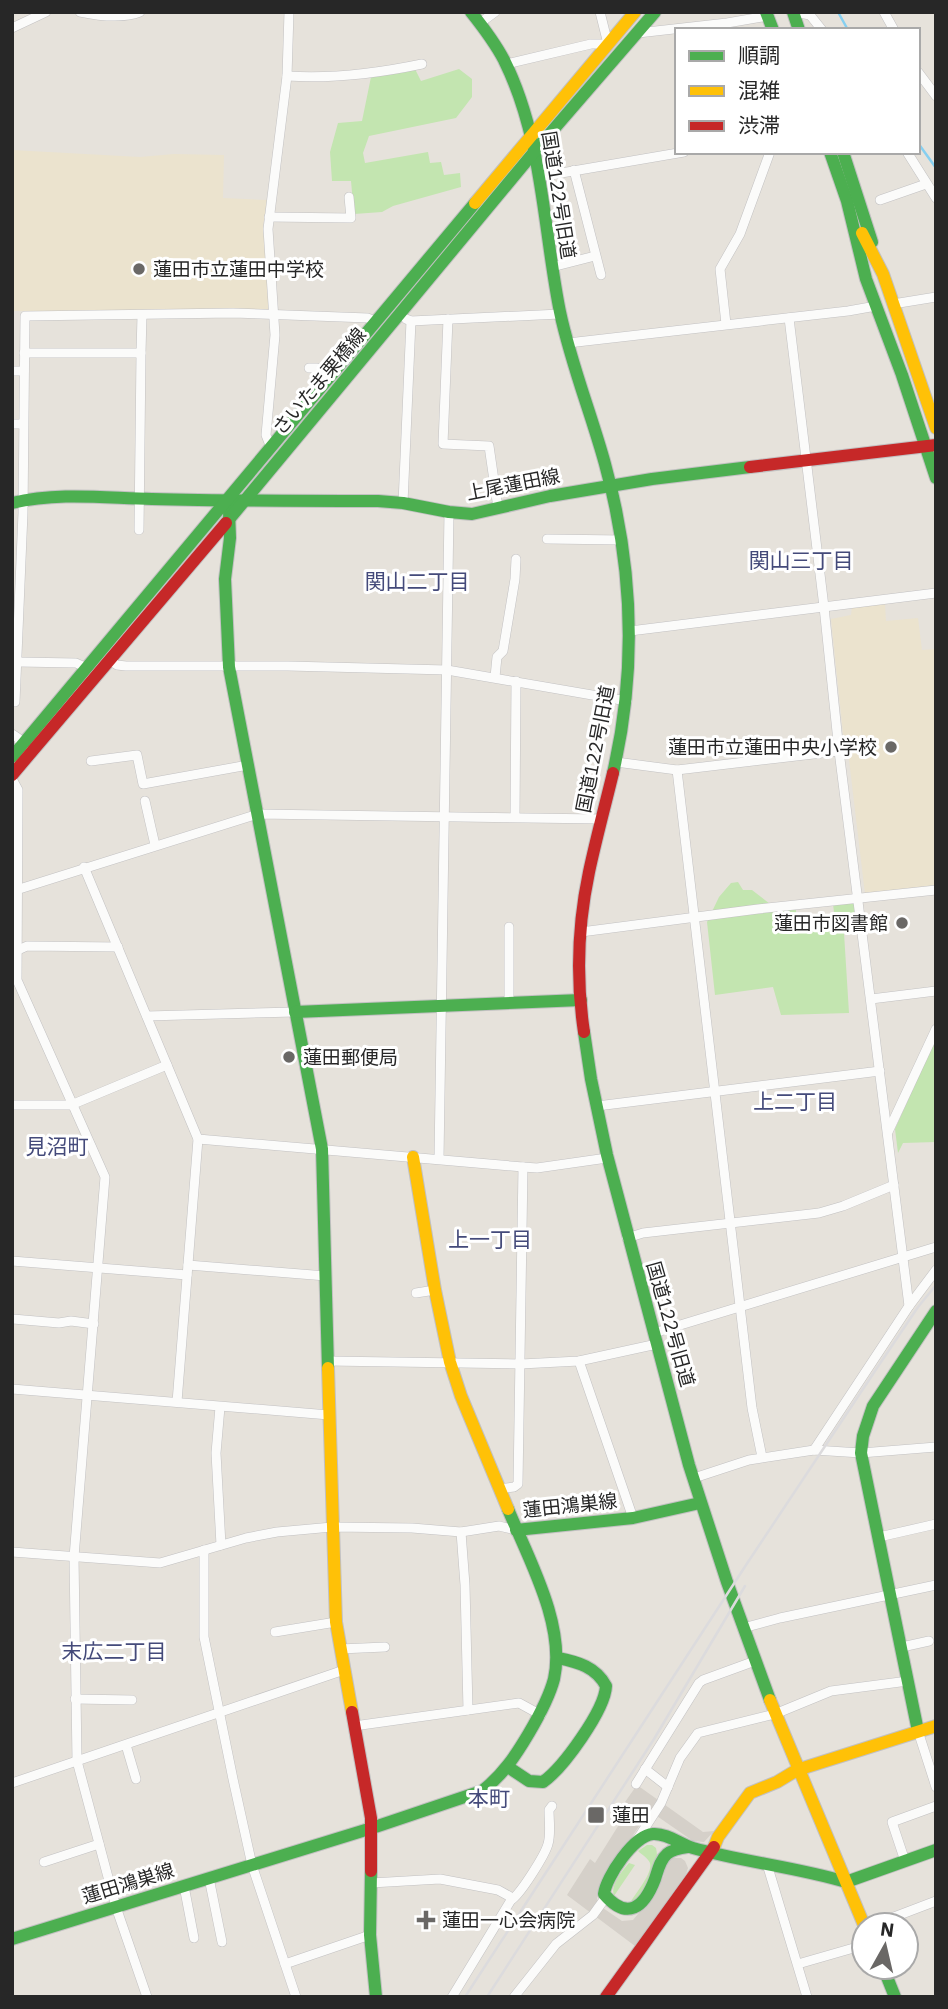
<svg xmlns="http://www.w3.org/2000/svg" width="948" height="2009" viewBox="0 0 948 2009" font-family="'IBM Plex Sans','Noto Sans JP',sans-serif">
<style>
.education{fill:#ebe3ce}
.green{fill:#c3e5b0}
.plaza{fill:#d5d0c9}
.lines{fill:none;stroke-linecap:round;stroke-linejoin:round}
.stream{stroke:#86cff0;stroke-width:2.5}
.street-casing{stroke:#c2c1c2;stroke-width:10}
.fast-casing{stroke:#c2c1c2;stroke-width:14}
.slow-casing{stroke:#c2c1c2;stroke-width:14}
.jam-casing{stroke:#c2c1c2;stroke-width:14}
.street{stroke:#fbfbfa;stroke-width:9}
.fast{stroke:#4caf50;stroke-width:12}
.slow{stroke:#ffc107;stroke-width:12}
.jam{stroke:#c62828;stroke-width:12}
.rail{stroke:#dcdbdd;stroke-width:2.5}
.poi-dot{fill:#6a6866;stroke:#fff;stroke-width:2.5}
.labels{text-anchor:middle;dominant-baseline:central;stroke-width:6;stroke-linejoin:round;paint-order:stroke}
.street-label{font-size:19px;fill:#272727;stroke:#fff}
.poi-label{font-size:19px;fill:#272727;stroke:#fff;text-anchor:start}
.neighbourhood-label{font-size:21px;fill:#444a7a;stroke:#fff}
</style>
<rect width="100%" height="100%" fill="#e6e2db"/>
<!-- education -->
<g class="education">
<path d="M12 150 140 157 174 154 224 155 223 198 267 200 263 227 270 311H12Z"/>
<path d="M885 604 886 621 918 618 922 650 936 649V885L865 894 849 760 843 733 831 619 851 615 852 607Z"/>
</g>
<!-- green -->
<g class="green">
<path d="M415 69 421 81 459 69 472 79V97L456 118 369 136 363 153 365 163 428 152 430 163 441 162 444 175 460 173 461 187 393 206 382 212 354 214 351 181H332L330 152 338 123 362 121 371 77Z"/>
<path d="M738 882 743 890H752L779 911 796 909V924L835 920 833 904 855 903 858 933H844L849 1013 781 1015 773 987 715 995 707 922 719 897 731 883Z"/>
<path d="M936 1038V1142L903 1143 898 1153 895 1129Z"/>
<path d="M647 1845H652L656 1848C661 1868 646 1886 635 1902L630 1903C635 1894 653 1873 650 1863 648 1858 641 1854 638 1851Z"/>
<path d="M629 1863 635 1865 614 1896C610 1885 622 1871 629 1863Z"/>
</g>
<!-- plaza -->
<path class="plaza" d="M637 1785 703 1832 714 1831 704 1842 693 1841 654 1814H649L645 1817 599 1887 597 1899 600 1906 622 1921 633 1920 657 1891 664 1875 665 1866 671 1858H681L685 1861 688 1868 686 1874 635 1946 567 1895 590 1859 595 1863 630 1807 625 1802Z"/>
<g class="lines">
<!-- stream -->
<g class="stream">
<path d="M838 12 848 30"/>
<path d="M918 143 936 168"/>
</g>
<!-- street casing -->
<g class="street-casing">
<g id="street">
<path d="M80 12C99 16 122 19 140 12"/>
<path d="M794 12 810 15 822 30"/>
<path d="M884 12 894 30"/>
<path d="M480 23 495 12"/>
<path d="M12 28 46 12"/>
<path d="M638 33 727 23 768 16"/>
<path d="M506 64 591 44H608L600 12"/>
<path d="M918 72 936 96"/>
<path d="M287 76C331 79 379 73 422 64"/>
<path d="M907 152 936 198"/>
<path d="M574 170 601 275"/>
<path d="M538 177 684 152"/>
<path d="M880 200 926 184"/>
<path d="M269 217 351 218 349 197"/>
<path d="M552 267 595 256"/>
<path d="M893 304 936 297"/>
<path d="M789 318 824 607 839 751 909 1306"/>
<path d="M406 319 411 321 560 314"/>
<path d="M448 319 443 444 489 446 498 508"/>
<path d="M726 324 720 269 740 234 770 152"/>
<path d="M568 343 848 311 876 306"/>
<path d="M24 353H141L142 315"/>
<path d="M309 368H317L319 377 326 383"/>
<path d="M12 371H24"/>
<path d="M12 424H23"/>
<path d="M271 448 266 435 275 335 268 229 287 76 289 12"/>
<path d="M403 503 411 321"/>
<path d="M139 530 141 353"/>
<path d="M547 539 622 540"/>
<path d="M630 631 936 593"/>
<path d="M109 660 117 665 126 666H288L447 670 627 701"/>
<path d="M18 662 76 663 87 668"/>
<path d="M495 677 497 657 503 651 515 579 516 559"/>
<path d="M15 702 23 513 25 316 233 313 368 318 377 322"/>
<path d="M12 734 18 738 24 749"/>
<path d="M91 761 137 755 143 784 248 765"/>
<path d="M616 762 677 770 839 751"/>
<path d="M677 770 752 1408 762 1457"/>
<path d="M12 779 18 790 17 980 105 1177 74 1557 77 1761 116 1907 147 1997"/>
<path d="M145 801 155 845"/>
<path d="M515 817 516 681"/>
<path d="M84 867 198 1139 177 1402"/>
<path d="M13 891 258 814 602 819"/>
<path d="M581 932 758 909 936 890"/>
<path d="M16 951 27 946 118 947"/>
<path d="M871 999 936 991"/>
<path d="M509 1003V927"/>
<path d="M147 1016 295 1012"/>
<path d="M12 1105H71L167 1065"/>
<path d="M597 1106 880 1071"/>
<path d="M888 1132 936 1029"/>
<path d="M198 1139 523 1167 537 1168 607 1158"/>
<path d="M439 1159 449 512"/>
<path d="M627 1238 643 1233 819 1213 843 1206 894 1185"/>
<path d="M12 1261 187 1275"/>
<path d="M188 1265 326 1276"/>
<path d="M416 1293 435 1290"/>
<path d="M13 1319 59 1323 71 1321 94 1324"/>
<path d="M654 1333 936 1247"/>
<path d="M328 1361 521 1364 579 1361 657 1344"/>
<path d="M579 1361 633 1518"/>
<path d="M12 1389 329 1415"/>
<path d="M220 1407 216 1453 221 1545"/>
<path d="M814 1450 909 1306 936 1270"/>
<path d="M694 1478 749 1460 814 1450 861 1453 936 1447"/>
<path d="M499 1489 514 1487 518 1484 523 1167"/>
<path d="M461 1532 465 1585 468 1710"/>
<path d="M879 1537 936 1524"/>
<path d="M204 1550V1637L233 1779 252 1865 296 1997"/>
<path d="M12 1552 160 1563 246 1538 277 1532 332 1527 412 1528 461 1532 499 1526 516 1530"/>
<path d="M743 1628 780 1618 936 1585"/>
<path d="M275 1632 336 1622"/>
<path d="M902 1647 929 1641"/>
<path d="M340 1649 385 1647"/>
<path d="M75 1699 132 1700"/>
<path d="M354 1726 519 1703 541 1715"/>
<path d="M918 1731 936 1787"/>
<path d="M126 1745 136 1779"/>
<path d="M645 1769 668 1787"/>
<path d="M12 1783 344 1670"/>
<path d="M636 1784 699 1683 703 1680 755 1661"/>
<path d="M637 1840 661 1803 680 1758 698 1733 775 1714 831 1691 908 1681"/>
<path d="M905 1861 892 1822 936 1806"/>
<path d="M44 1862 99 1844"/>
<path d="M767 1864 807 1997"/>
<path d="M209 1878 222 1942"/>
<path d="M371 1883 440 1879 498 1890 509 1896 511 1900"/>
<path d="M184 1886 194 1938"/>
<path d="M873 1925 936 1901"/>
<path d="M285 1964 370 1935"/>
<path d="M798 1964 864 1945"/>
<path d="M452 1997 511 1900C520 1895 545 1855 548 1844 551 1834 549 1820 549 1810L552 1806"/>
<path d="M514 1997 556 1944 593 1915 606 1897"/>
</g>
</g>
<!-- fast casing -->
<g class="fast-casing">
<g id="fast">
<path d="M471 12C483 27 495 43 504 60 543 138 543 228 560 312 571 364 591 413 605 464 633 566 637 670 613 773"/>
<path d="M766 12 773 30"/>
<path d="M793 12 799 30"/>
<path d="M830 152 847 201 866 279 902 375 936 478"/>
<path d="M843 152 872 242"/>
<path d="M12 503C59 492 104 498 152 499 227 501 303 501 378 501L403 503 449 512 472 514 550 496 652 479 750 467"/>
<path d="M229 511 230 538 225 579 229 667 322 1149 328 1368"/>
<path d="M226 523 534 152 655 12"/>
<path d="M12 757 475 203"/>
<path d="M295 1012 581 1000"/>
<path d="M584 1032 591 1079 607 1155 689 1465 727 1582 770 1700"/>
<path d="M516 1530 633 1518 700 1503"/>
<path d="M918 1731 861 1453 863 1436 873 1406 936 1311"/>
<path d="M508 1767 529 1781 543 1782C563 1768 605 1710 606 1686 596 1667 578 1662 558 1658"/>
<path d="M688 1847C681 1848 673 1849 667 1854 660 1860 658 1870 655 1879 644 1908 627 1921 604 1894 606 1877 634 1835 653 1834 667 1833 680 1844 693 1848 743 1862 796 1867 846 1882"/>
<path d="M371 1871 370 1935 376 1997"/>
<path d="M846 1882 936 1850"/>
<path d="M12 1939 372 1828 482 1791C503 1775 516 1755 529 1733 539 1716 549 1698 554 1679 566 1625 528 1558 508 1509"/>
<path d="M883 1967 895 1997"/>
</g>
</g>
<!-- slow casing -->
<g class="slow-casing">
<g id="slow">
<path d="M475 203 635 12"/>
<path d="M862 233 883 274 936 428"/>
<path d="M413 1157 435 1290 450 1362 461 1396 508 1509"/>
<path d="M328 1368 336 1622 352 1712"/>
<path d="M770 1700 864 1925"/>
<path d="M714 1847 718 1837 750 1793 777 1782 797 1770 936 1726"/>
</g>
</g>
<!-- jam casing -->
<g class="jam-casing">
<g id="jam">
<path d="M750 467 936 445"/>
<path d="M12 775 226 523"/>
<path d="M584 1032C576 979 578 924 589 872 596 839 605 806 613 773"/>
<path d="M352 1712 371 1818V1871"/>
<path d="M606 1997 714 1847"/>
</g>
</g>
<!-- street -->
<use href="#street" class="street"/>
<!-- fast -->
<use href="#fast" class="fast"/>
<!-- slow -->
<use href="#slow" class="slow"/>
<!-- jam -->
<use href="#jam" class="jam"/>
<!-- rail -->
<g class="rail">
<path d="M465 1997 748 1562 881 1362 918 1307 936 1285"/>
<path d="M487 1997 654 1739 745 1586"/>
</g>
</g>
<!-- markers -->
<g class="poi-dot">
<circle cx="139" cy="269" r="7"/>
<circle cx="891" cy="747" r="7"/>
<circle cx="902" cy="923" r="7"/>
<circle cx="289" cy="1057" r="7"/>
<rect x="587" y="1806" width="18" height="18" rx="3.5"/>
<path d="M422.5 1909.5h7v7h7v7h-7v7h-7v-7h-7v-7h7z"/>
</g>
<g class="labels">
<!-- street labels -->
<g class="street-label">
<text transform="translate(559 195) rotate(81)">国道122号旧道</text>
<text transform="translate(319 381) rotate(-50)">さいたま栗橋線</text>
<text transform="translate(513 484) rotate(-11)">上尾蓮田線</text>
<text transform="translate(595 749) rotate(-79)">国道122号旧道</text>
<text transform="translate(671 1324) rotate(74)">国道122号旧道</text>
<text transform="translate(570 1505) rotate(-6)">蓮田鴻巣線</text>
<text transform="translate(128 1883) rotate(-17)">蓮田鴻巣線</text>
</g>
<!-- poi labels -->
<g class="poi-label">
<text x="153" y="269">蓮田市立蓮田中学校</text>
<text x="877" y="747" text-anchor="end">蓮田市立蓮田中央小学校</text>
<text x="888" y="923" text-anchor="end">蓮田市図書館</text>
<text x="303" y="1057">蓮田郵便局</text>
<text x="612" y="1815">蓮田</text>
<text x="442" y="1920">蓮田一心会病院</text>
</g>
<!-- neighbourhood labels -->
<g class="neighbourhood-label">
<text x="801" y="560">関山三丁目</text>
<text x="417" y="581">関山二丁目</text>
<text x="795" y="1101">上二丁目</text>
<text x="57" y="1146">見沼町</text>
<text x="490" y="1239">上一丁目</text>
<text x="114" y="1651">末広二丁目</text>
<text x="489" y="1798">本町</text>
</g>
</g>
<!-- border -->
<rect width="948" height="2009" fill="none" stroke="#272727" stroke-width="28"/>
<!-- legend -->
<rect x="675" y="28" width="245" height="126" fill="#ffffff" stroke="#a9a9a9" stroke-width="2"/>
<rect x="689" y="51" width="35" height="10" fill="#4caf50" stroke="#a9a9a9" stroke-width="2"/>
<text x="738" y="63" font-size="21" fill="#272727">順調</text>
<rect x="689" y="86" width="35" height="10" fill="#ffc107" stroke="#a9a9a9" stroke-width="2"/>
<text x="738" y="98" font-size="21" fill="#272727">混雑</text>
<rect x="689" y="121" width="35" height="10" fill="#c62828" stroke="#a9a9a9" stroke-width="2"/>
<text x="738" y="133" font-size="21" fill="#272727">渋滞</text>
<!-- north arrow -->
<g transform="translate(885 1946) rotate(8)"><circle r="33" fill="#ffffff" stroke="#a9a9a9" stroke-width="2"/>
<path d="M0-5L12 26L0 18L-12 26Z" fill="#6a6866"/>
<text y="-10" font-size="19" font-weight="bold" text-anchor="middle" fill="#272727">N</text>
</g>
</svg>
